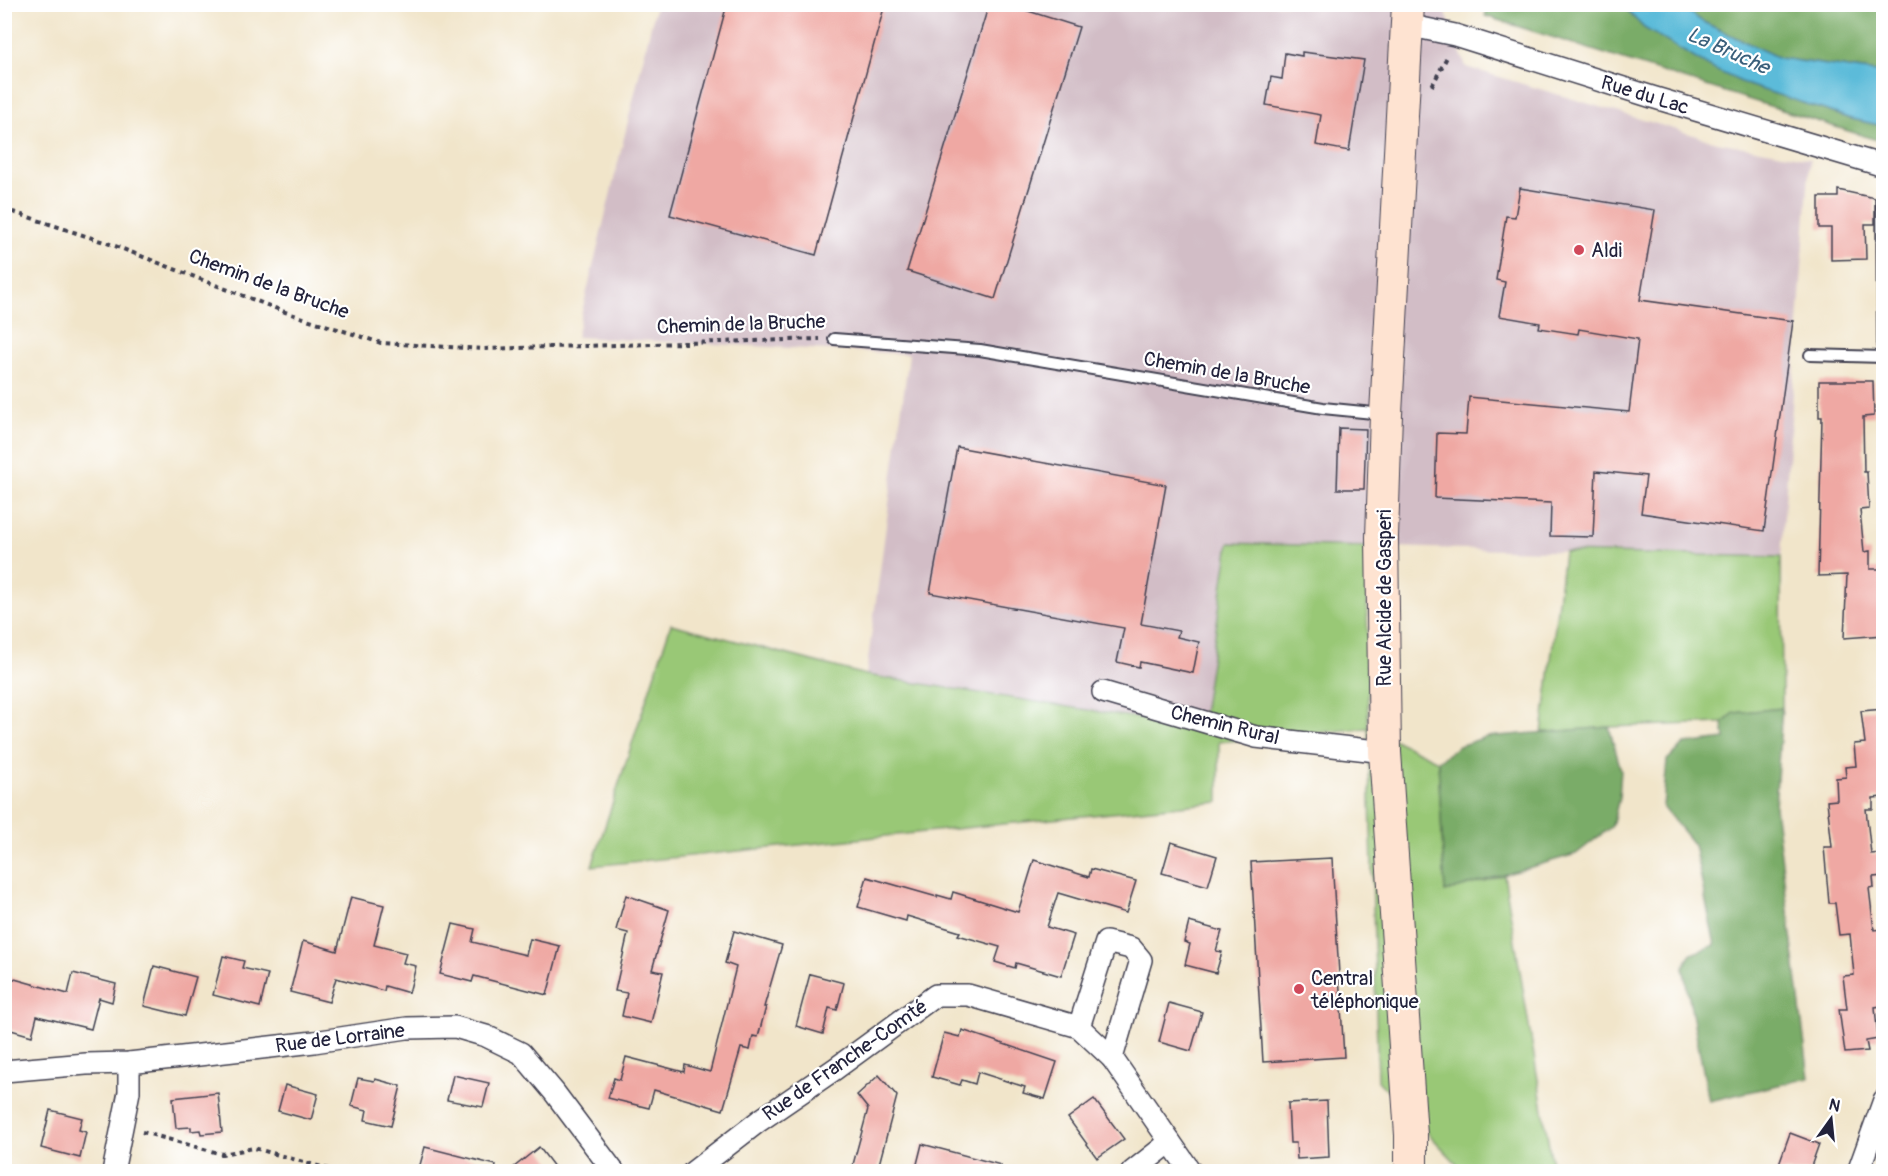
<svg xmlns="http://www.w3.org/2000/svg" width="1888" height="1176" viewBox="0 0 1888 1176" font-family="Pangolin,sans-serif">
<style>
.industrial{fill:#d2bdc6}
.green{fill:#99c876;stroke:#5e7558;stroke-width:1.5}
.forest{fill:#7aac67;stroke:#4e6751;stroke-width:1.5}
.water{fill:#5bbbd9;stroke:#3e6e8a;stroke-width:1.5}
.building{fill:#efa8a3}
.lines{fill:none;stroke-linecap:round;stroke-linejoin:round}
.lane-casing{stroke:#413f50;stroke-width:14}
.street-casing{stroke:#413f50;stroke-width:24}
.secondary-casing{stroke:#413f50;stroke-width:34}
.path{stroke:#413f50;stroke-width:4;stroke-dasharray:4.5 4.5;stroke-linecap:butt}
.lane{stroke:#fff;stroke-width:10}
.street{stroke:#fff;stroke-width:21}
.secondary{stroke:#fee3d1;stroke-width:32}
.poi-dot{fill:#d1495b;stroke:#fff;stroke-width:2}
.labels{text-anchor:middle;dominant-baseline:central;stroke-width:4.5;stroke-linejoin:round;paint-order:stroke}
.street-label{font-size:20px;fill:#22223b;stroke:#fff}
.poi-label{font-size:20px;fill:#22223b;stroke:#fff;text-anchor:start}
.water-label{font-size:21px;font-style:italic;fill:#395f7a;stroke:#fff}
</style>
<rect width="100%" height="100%" fill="#fff"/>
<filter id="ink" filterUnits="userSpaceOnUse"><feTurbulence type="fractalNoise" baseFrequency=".0167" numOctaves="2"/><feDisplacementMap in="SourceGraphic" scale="12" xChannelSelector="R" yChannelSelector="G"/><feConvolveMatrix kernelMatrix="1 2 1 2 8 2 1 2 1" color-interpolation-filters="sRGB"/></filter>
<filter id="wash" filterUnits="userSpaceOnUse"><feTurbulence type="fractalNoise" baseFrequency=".008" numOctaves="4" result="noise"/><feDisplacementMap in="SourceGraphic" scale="24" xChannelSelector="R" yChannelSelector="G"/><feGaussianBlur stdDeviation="1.35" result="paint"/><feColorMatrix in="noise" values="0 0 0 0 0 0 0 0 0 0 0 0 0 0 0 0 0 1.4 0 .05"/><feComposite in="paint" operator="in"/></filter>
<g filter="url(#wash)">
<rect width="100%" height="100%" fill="#f1e5ca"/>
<!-- industrial -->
<path class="industrial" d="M656 5H1443L1466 67 1717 142 1810 159 1781 557 1229 543 1201 728 866 675 909 354 576 337Z"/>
<!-- green -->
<g class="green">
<path d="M1229 543 1367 547 1368 727 1438 761 1445 892 1504 875 1552 1164 1460 1167 1378 1081 1368 728 1219 742V802L592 866 671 624 866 675 1201 728Z"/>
<path d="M1564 552 1781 557 1782 708 1734 713 1723 723 1609 727 1542 733Z"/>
</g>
<!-- forest -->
<g class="forest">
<path d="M1488 5H1622L1644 28 1748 85 1852 119 1883 126V142L1485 16Z"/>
<path d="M1679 5H1883V73L1779 58 1703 22Z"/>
<path d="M1782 708 1775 807 1809 1078 1709 1101 1683 967 1691 954 1715 945 1694 845 1663 807 1667 760 1685 744 1725 739 1723 723 1734 713Z"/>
<path d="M1609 727 1621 770 1619 798 1612 826 1576 854 1445 892 1438 761 1459 746 1486 737Z"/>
</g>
<!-- water -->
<path class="water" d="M1622 5H1679L1703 22 1779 58 1883 73V126L1852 119 1748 85 1713 69 1644 28Z"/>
<g id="blocks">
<!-- building -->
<g class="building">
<path d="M727 4H885L816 255 670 215Z"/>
<path d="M989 4H1006L1079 27 995 299 907 271Z"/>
<path d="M1302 52 1364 60 1349 151 1316 145 1321 115 1266 105 1271 77 1282 79 1285 53 1302 56Z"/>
<path d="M1520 188 1655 210 1640 300 1793 321 1764 531 1641 513 1646 476 1596 471 1593 537 1550 536 1551 503 1435 498 1437 433 1466 434 1469 397 1629 412 1638 339 1579 329 1578 334 1539 328 1540 323 1499 316 1505 282 1496 280 1506 216 1515 217Z"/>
<path d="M1838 190 1875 198V224H1865L1866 259 1831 260V228H1819V197H1838Z"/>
<path d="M1819 381H1873L1874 416 1863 417 1864 472H1867L1869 509 1860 510 1864 552 1870 551V569H1884V635L1844 638 1847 575 1818 576 1822 417H1819Z"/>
<path d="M1339 428 1366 429 1364 489H1337Z"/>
<path d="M957 447 1166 485 1141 624 1179 631 1177 637 1199 642 1193 673 1140 662 1139 667 1117 662 1124 628 930 593Z"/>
<path d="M1884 709V775L1881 776 1883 797 1873 798V809H1866L1871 854 1882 853 1884 869V876L1873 877 1874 887 1869 888 1874 930 1884 929V973L1878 974 1881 1006 1875 1007 1878 1039 1866 1041 1868 1051 1845 1053 1839 1009H1847L1843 976 1854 975 1850 934 1839 935 1835 903H1829L1824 847H1832L1827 801 1837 800 1836 778 1846 777 1845 767 1856 766 1854 744 1865 743 1861 711Z"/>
<path d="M1171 842 1217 856 1208 886 1162 873Z"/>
<path d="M1332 858 1344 1057 1263 1062 1251 862Z"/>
<path d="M1034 860 1089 877 1091 869 1136 881 1126 913 1058 893 1047 927 1074 935 1061 976 1016 963 1015 968 995 962 1000 947 958 935 960 932 907 916 906 921 858 907 867 877 937 897V895L951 899 953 892 1018 912Z"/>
<path d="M626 895 669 910 652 970 663 972 651 1023 622 1016 627 993 615 991 628 933 616 930Z"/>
<path d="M351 897 384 905 374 945 406 953 403 963 416 966 409 993 385 986 384 991 336 978 329 1002 290 992 303 941 337 951Z"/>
<path d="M1189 922 1222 931 1216 951 1222 952 1216 973 1185 965 1190 944 1184 942Z"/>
<path d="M453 924 475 929 472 942 526 955 530 939 560 946 547 995 474 976 472 982 440 974Z"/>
<path d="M734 931 782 945 764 1007H766L758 1037 753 1036 750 1050 741 1048 723 1110 654 1090 649 1108 608 1098 614 1078 620 1080 626 1057 684 1072 685 1065 710 1072 736 967 725 963Z"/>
<path d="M223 956 244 961 242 968 268 974 260 1007 213 995Z"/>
<path d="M154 966 196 977 185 1016 144 1006Z"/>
<path d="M73 973 116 984 112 1002 99 998 91 1029 37 1016 32 1036 4 1028 9 1010 4 1009V976L68 994Z"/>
<path d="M810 974 844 983 837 1010 829 1008 823 1034 796 1026Z"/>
<path d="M1169 1003 1202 1012 1191 1051 1159 1042Z"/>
<path d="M962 1030 1057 1062 1045 1099 1023 1093 1025 1087 978 1072 975 1084 962 1080 960 1085 932 1077 944 1033 960 1037Z"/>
<path d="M453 1075 489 1083 483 1107 447 1100Z"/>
<path d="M879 1075 897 1096 877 1172H851L868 1109 857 1095Z"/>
<path d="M358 1078 374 1081 375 1079 401 1086 391 1126 365 1120 367 1110 351 1106Z"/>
<path d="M285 1085 318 1094 311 1120 278 1111Z"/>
<path d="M218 1093 222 1132 201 1134 200 1130 191 1131V1127L176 1128 173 1098Z"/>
<path d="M1094 1099 1124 1139 1097 1158 1068 1118Z"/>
<path d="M1327 1101 1329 1157 1297 1159 1296 1143H1290L1288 1103Z"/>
<path d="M50 1110 82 1118 79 1130 86 1132 80 1158 41 1148Z"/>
<path d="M1790 1133 1819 1144 1809 1172H1776Z"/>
<path d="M922 1144 1001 1165 1000 1172H915Z"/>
<path d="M425 1147 496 1165 495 1172H418Z"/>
<path d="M539 1147 558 1172H508Z"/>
</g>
</g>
</g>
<g filter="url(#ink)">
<use href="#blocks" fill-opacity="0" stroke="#413f50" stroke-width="1.5"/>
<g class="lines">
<!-- lane casing -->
<g class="lane-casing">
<g id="lane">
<path d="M1882 166 1883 357"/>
<path d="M834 339 980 350 1323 408 1383 414"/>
<path d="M1810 355 1884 357"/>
</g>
</g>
<!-- street casing -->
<g class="street-casing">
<g id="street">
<path d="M1407 25 1455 35 1652 97 1884 166"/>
<path d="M1103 692 1256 737 1385 752"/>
<path d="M1079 1027 1106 942 1131 948 1141 960 1112 1058"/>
<path d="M4 1071 86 1064 129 1063 314 1042 407 1028 455 1027 486 1036 521 1053 554 1092 614 1172"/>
<path d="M113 1172 129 1092V1063"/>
<path d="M693 1172 759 1121 835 1069 936 995H968L1079 1027 1112 1058 1191 1172"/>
<path d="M1132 1172 1170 1142"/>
<path d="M1858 1172 1884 1100"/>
</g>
</g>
<!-- secondary casing -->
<g class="secondary-casing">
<path id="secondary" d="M1408 4 1386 414 1382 537 1385 752 1411 1135V1172"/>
</g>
<!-- path -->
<g class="path">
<path d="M1432 86 1448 55"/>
<path d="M4 209 110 244 285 312 381 343 483 349 820 339"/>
<path d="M142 1132 222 1154 254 1148 339 1172"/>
</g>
<!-- lane -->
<use href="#lane" class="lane"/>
<!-- street -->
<use href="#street" class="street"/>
<!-- secondary -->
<use href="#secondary" class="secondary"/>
</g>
</g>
<!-- markers -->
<g class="poi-dot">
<circle cx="1579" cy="250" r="6"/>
<circle cx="1299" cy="989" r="6"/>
</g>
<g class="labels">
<!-- street labels -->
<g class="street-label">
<text transform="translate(1645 95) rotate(17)">Rue du Lac</text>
<text transform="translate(269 284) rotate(20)">Chemin de la Bruche</text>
<text transform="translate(741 324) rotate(-2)">Chemin de la Bruche</text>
<text transform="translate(1227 373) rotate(10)">Chemin de la Bruche</text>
<text transform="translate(1384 598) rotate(-90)">Rue Alcide de Gasperi</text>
<text transform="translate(1225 725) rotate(14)">Chemin Rural</text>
<text transform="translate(340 1038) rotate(-7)">Rue de Lorraine</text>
<text transform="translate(845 1060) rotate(-35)">Rue de Franche-Comté</text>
</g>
<!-- poi labels -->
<g class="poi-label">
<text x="1591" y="250">Aldi</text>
<text x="1311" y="978">Central<tspan x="1311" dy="23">téléphonique</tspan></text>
</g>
<!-- water labels -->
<g class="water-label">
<text transform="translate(1728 51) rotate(24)">La Bruche</text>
</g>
</g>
<!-- margin -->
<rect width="1888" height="1176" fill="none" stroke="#fff" stroke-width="24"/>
<!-- north arrow -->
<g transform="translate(1831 1119) rotate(15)" stroke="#ffffff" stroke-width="4.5" paint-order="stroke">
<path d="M0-4.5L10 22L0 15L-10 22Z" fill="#22223b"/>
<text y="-9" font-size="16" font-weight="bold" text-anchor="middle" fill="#22223b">N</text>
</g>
</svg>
